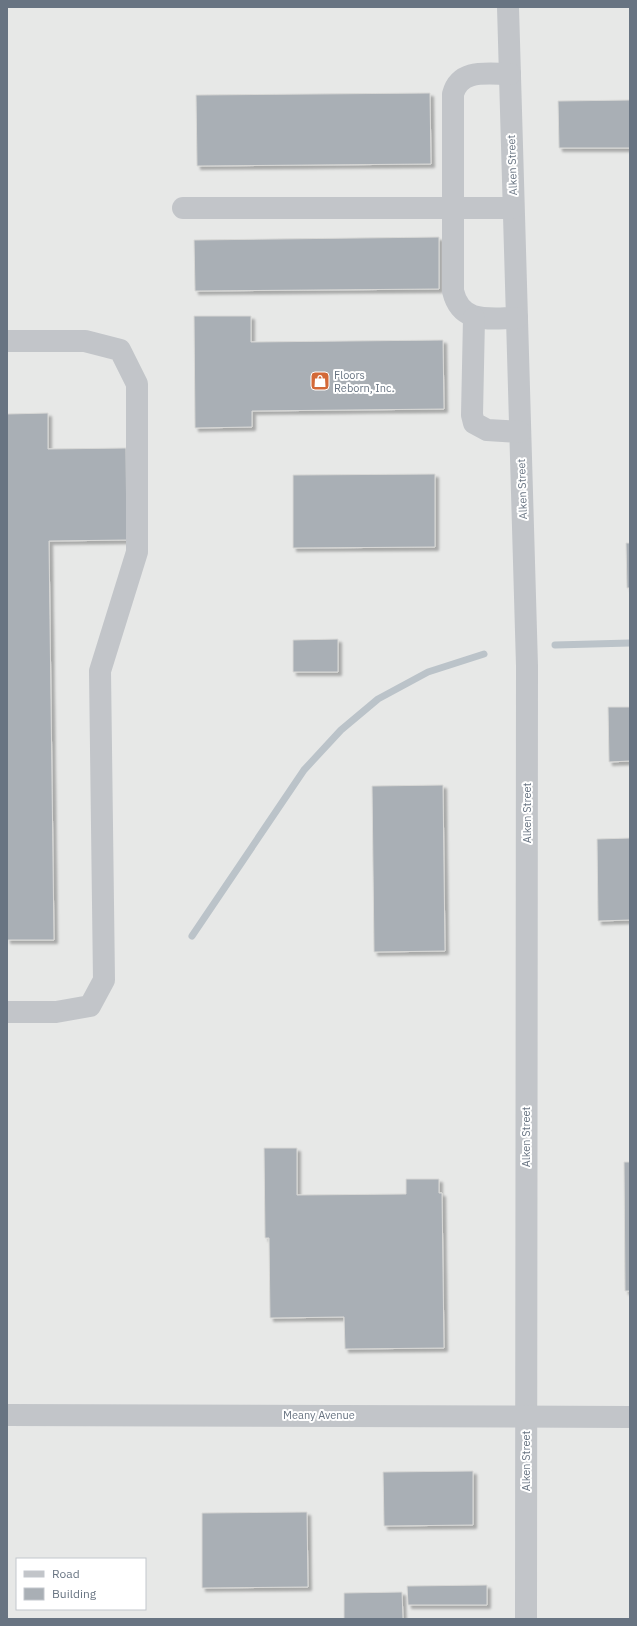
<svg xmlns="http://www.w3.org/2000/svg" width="637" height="1626" viewBox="0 0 637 1626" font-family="'IBM Plex Sans',sans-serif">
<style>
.built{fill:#e7e8e7;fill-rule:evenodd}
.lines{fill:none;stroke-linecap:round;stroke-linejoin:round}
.stream{stroke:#bbc3c9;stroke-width:7}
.building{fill:#a9afb5;stroke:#d8d8d6;filter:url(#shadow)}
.minor{stroke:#c2c5c9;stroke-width:22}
.labels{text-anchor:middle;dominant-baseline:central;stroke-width:4;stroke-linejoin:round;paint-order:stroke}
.street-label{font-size:11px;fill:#687482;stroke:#fff}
.poi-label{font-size:11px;fill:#687482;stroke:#fff;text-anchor:start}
</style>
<defs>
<filter id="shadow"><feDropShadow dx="3.5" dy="3.5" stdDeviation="1" flood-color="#0004"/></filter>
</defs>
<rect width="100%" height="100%" fill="#f6f7f4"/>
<!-- built -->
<path class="built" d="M7 7H630V1619H7ZM17 1559H145V1609H17Z"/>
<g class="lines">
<!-- stream -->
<g class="stream">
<path d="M555 645 630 643"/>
<path d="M192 936 304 770 341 730 378 699 428 672 484 654"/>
</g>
</g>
<!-- building -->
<g class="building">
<path d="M430 93 431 164 197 166 196 95Z"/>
<path d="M630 100V148H559L558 101Z"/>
<path d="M439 237V289L195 291 194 240Z"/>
<path d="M194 316H251V342L443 340 444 409 252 411V427L195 428Z"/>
<path d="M48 413V449L126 448 127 540 49 541 54 940H7V414Z"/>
<path d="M435 474V547L293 548V475Z"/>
<path d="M626 543H630V588H627Z"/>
<path d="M338 639V672H293V640Z"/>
<path d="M608 707H630V761L609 762Z"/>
<path d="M443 785 445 951 374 952 372 786Z"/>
<path d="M630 838V920L598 921 597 839Z"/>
<path d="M264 1148H297V1195L406 1194V1179H439V1193H442L444 1348 345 1349 344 1317 270 1318 269 1238H265Z"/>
<path d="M624 1162H630V1291H625Z"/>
<path d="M473 1471V1525L384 1526 383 1472Z"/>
<path d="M307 1512 308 1587 202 1588V1513Z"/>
<path d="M487 1585V1605H408L407 1586Z"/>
<path d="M402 1592 403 1619H344V1593Z"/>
</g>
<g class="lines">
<!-- minor -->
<g class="minor">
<path d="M508 7 527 666 526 1619"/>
<path d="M510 74C488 74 460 68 453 94V291C461 325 490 318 517 318"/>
<path d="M183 208H513"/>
<path d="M474 318 472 415 474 423 487 430 520 432"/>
<path d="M7 341H85L120 350 137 384V552L100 671 104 980 90 1006 56 1012H7"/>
<path d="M7 1415 630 1417"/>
</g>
</g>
<!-- icons -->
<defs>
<g id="shop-square" transform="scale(1)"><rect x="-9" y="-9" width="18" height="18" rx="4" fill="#d36938" stroke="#fff"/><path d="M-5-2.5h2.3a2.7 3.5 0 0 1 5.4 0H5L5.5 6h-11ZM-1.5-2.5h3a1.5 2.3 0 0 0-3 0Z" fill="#fff"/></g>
</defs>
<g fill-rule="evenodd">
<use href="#shop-square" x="320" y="381"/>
</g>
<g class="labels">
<!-- street labels -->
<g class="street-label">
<text transform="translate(512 165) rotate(-92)">Alken Street</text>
<text transform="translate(522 489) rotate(-92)">Alken Street</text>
<text transform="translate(527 813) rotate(-90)">Alken Street</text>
<text transform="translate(526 1137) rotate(-90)">Alken Street</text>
<text x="319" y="1415">Meany Avenue</text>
<text transform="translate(526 1461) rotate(-90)">Alken Street</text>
</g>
<!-- poi labels -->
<g class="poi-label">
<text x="334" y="375">Floors<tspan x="334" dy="13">Reborn, Inc.</tspan></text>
</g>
</g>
<!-- border -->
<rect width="637" height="1626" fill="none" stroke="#687482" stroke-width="16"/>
<!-- legend -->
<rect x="16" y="1558" width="130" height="52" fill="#ffffff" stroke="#c3c7cd"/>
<rect x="24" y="1571" width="20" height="6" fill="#c2c5c9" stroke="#c3c7cd"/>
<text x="52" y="1578" font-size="12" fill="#687482">Road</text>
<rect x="24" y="1588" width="20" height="12" fill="#a9afb5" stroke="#c3c7cd"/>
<text x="52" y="1598" font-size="12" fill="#687482">Building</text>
</svg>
